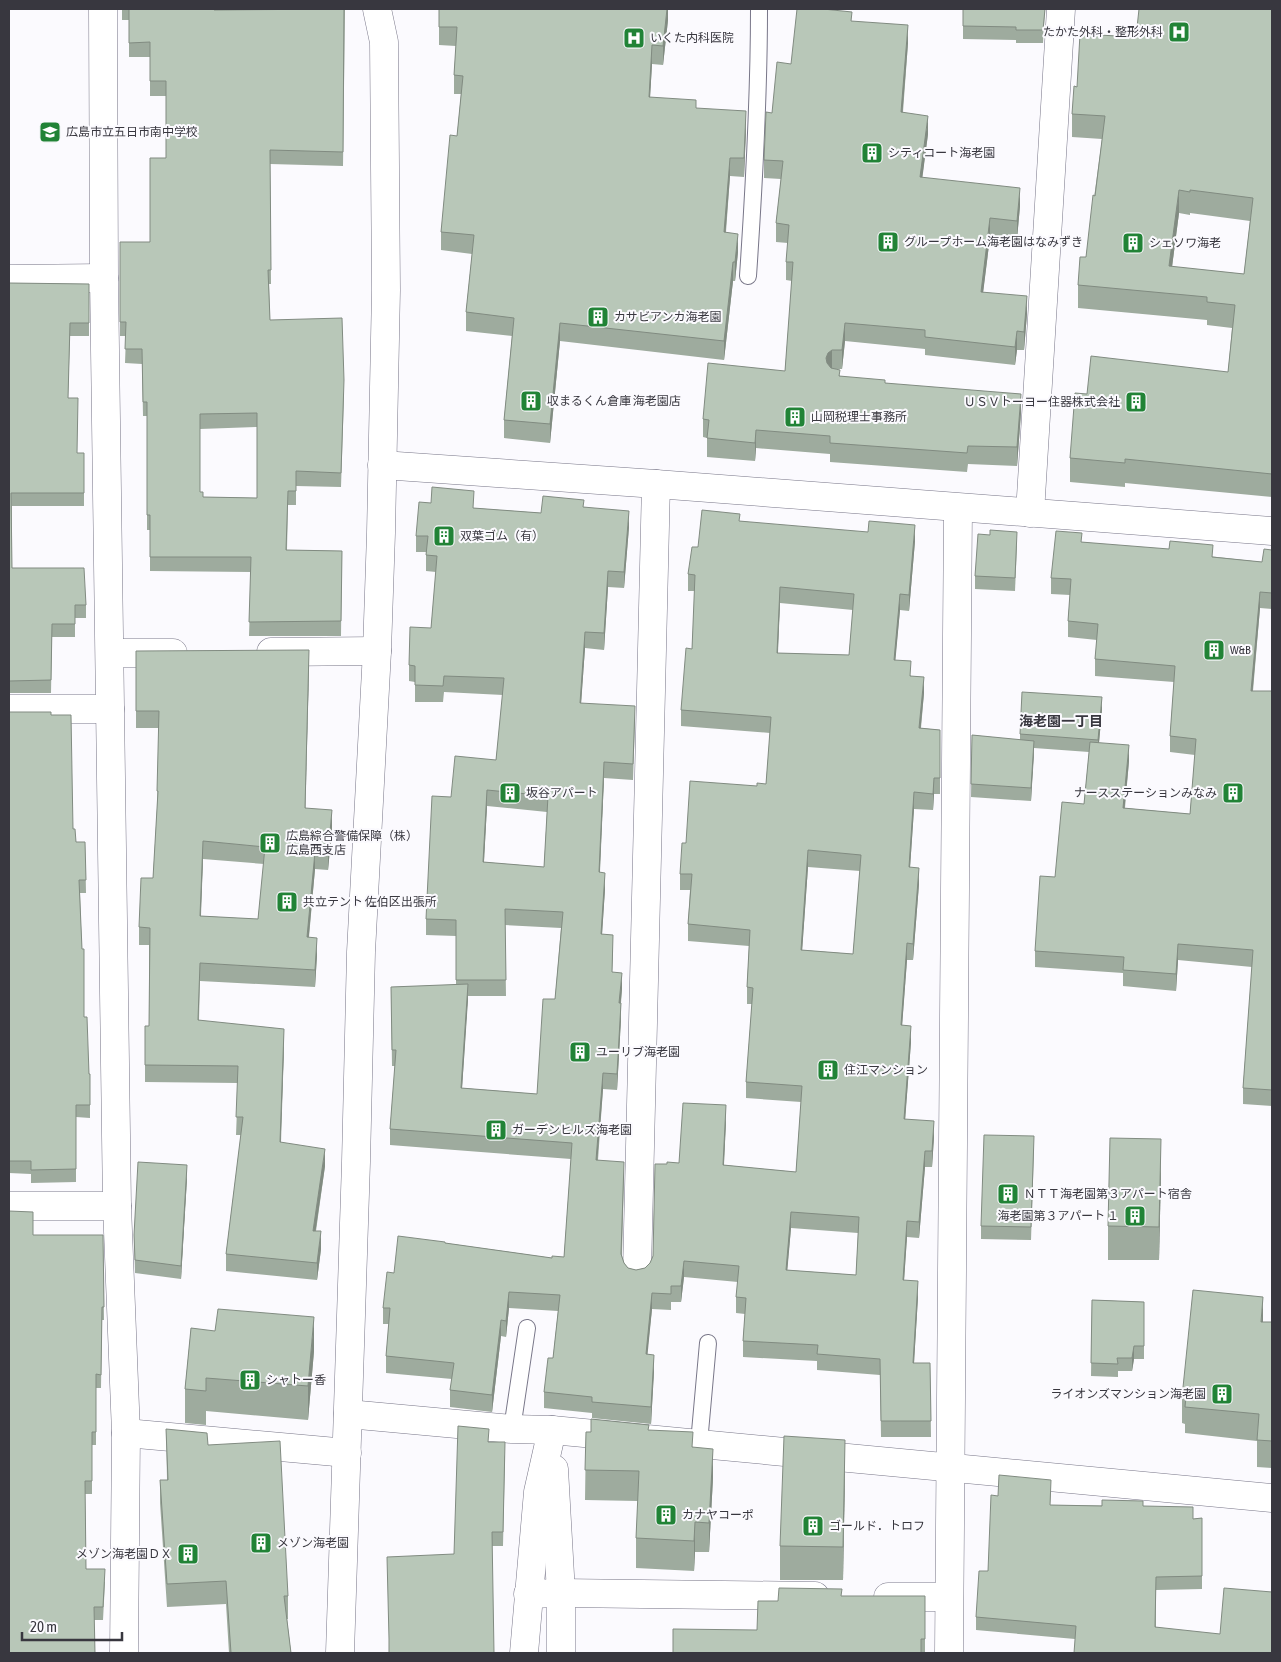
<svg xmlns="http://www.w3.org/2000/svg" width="1281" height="1662" viewBox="0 0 1281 1662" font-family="'Asap Condensed','Noto Sans JP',sans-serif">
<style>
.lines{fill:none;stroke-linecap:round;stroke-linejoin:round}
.service-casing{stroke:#787688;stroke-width:18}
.minor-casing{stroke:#787688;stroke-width:29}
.tertiary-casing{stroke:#787688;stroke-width:29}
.service{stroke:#fff;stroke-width:16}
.minor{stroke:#fff;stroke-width:28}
.tertiary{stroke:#fff;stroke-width:28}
.wall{fill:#9eab9e;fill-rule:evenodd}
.shaded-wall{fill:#818b81}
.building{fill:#b8c7b8;stroke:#818b81;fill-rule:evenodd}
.labels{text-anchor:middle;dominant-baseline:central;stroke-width:4;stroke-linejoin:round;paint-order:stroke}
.poi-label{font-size:12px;fill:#38373f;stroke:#fbfafe;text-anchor:start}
.neighbourhood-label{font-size:14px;font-weight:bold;fill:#38373f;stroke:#fbfafe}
</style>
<rect width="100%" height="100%" fill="#fbfafe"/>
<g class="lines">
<!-- service casing -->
<g class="service-casing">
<g id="service">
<path d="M748 276C754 187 759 98 759 9"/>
<path d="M512 1429 527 1328"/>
<path d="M699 1443 708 1343"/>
</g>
</g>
<!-- minor casing -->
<g class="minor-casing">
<g id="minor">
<path d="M103 9 104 278 117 1206 126 1433 124 1653"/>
<path d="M9 279 104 278"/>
<path d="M1030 513 1061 9"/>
<path d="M271 652 377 651"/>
<path d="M110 653H173"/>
<path d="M9 709H110"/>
<path d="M9 1206H117"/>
<path d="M637 1271 656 484"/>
<path d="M348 1414 512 1429 552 1430 1272 1498"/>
<path d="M126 1433 347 1453"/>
<path d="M554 1469 561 1593V1653"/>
<path d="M528 1594 561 1593 815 1596"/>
<path d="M888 1597H949"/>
<path d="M524 1653 538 1492 552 1430"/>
</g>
</g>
<!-- tertiary casing -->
<g class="tertiary-casing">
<g id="tertiary">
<path d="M382 465 656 484 1272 531"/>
<path d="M340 1653 356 1162 361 952 377 651 381 533 386 290 384 42 377 9"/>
<path d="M949 1653 958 508"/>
</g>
</g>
<!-- service -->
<use href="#service" class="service"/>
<!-- minor -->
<use href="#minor" class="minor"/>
<!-- tertiary -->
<use href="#tertiary" class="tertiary"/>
</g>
<!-- wall -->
<g class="wall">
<path d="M122 9H214V10L345 9 343 166 270 164 271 284H269L270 320 344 394 341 487 296 486V505H288L287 550 342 551 341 636H249L251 572 150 571V530H147V416H143L142 364 125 363 126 336H120V242H150L166 158V96H150V57H129V20H122ZM257 427V498L203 497 200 492V429Z"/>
<path d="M439 9H668V20L663 65 652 64 650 97 696 108 746 129 744 177 730 176 726 232 738 252 735 281H733L724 360 560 341 550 443 504 438V420L512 336 466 331V312L472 254 441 250V232L457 136 461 94H454V75L456 46 439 45Z"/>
<path d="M963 9H1045L1043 43H1016V40L963 39Z"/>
<path d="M1272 9V497L1125 483V487L1070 482V458L1087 394 1228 372 1232 328 1207 325V320L1078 308V285L1086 257 1102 139 1072 137V114L1077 87 1136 37ZM1179 213 1190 215V213L1250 221 1244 274 1172 267Z"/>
<path d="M852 21 908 43 903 112 928 134 922 178 1020 206 1017 239 990 237 983 292 1027 314 1024 350H1017L1015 365 925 355V349L845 341 842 369H834L840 376 885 383 1021 413 1017 466 968 464 967 472 830 462V454L756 448 755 461 707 457V438L703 437V419L785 371 792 281 786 280V262L788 243 776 242V223L781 179 764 178V160L772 113 791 64Z"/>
<path d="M9 283 89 284V336H70L68 398 77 453H84V506H12V568L86 605V618H75V637H52L51 693H9Z"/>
<path d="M431 503 474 508 541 513 584 507 629 527 624 588 608 587 604 650 585 648 581 703 635 722 633 780 604 778 600 872 605 889 602 934 613 951 612 972 622 989 621 1003V1019L617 1090 603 1089 598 1160 624 1178 622 1256 624 1263 628 1268 636 1270 645 1268 650 1263 653 1256 667 1164 679 1163 726 1121 724 1165 796 1172 801 1102 746 1098V1082L752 1004H747V987L749 946 688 941V924L690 890H680V874L686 843 757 786 766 784 770 733 681 726V710L692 649 695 591H688V574L698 547 740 521 915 541 909 611 900 610 895 660 911 676 924 693 921 728 940 730V794H934L933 810 914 809 910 867 919 884 913 960H907L902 1025 911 1042 905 1119 934 1137 932 1167H925L919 1238 907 1237 904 1280 918 1297 914 1363H930L931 1437H881L880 1375 817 1370V1361L743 1357V1341L745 1314 736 1313V1297L738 1282 684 1277 681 1302H671V1310L652 1309 647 1354 654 1371 651 1424 592 1418V1413L544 1408V1392L553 1358 558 1311 509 1308 506 1337 501 1336 492 1412 450 1407V1390L452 1379 386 1373V1356L389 1324H383V1308L394 1273 445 1243 552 1258 564 1257 571 1159 390 1145V1129L395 1066H392L391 987 456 985V936L426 935V919L451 797 496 760 503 695 444 692 443 702H415V682L409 681V665L431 628 436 572 426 571V552H416V536ZM780 603 853 610 849 655 778 653ZM487 806 547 812 544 867 484 862ZM808 867 860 871 853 954 802 950ZM505 925 561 928 555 999 537 1094 462 1088 468 996H506ZM791 1228 858 1233 856 1275 787 1270Z"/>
<path d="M1082 542 1262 562 1272 550V609L1260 608 1253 691H1272V1106L1243 1104V1088L1252 967 1178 960 1176 991 1123 986V973L1035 967V951L1055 877 1084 804 1089 752 1034 748 1031 801 971 797 972 735 1020 740V734L1102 710 1099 743 1129 761 1125 808 1190 814 1195 755 1170 752V736L1174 682 1095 676V659L1097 640 1068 637V621L1070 595 1051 594V578Z"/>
<path d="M1017 545 1015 591 975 589V576Z"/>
<path d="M136 651 309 667 305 808 332 828 328 870 315 869 309 937 317 955 315 987 200 981 199 1020 284 1047 281 1143 325 1166 316 1231 321 1249 317 1280 226 1271V1254L241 1135H236L238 1083 145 1082V1026H149V945H139V927L153 878 157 809 159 728H136ZM203 859 264 864 258 919 201 916Z"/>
<path d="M9 712 51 715 76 842H85L86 893H80L84 1017 89 1074H90V1118L76 1117V1182L31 1183V1174L9 1173Z"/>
<path d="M1034 1149 1031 1240 981 1239V1226Z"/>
<path d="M1161 1172 1159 1260H1108V1226Z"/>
<path d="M187 1178 181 1279 135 1273 134 1235Z"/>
<path d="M33 1235H103L104 1320H102L101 1388H96V1445H92V1494H85L86 1569 105 1582 103 1620H94L95 1653Z"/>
<path d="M1092 1300 1144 1302V1359H1134L1132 1371H1118V1377L1091 1376Z"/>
<path d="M1263 1322H1272V1468L1257 1467V1441L1185 1433V1424L1182 1423V1397Z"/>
<path d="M191 1328 314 1351 308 1420 206 1411V1425L185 1423V1389Z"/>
<path d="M166 1429 208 1445 288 1596V1619H287L291 1653H229L226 1604 167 1607 160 1503V1480H167Z"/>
<path d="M649 1430 693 1447 713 1478 709 1552H695L694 1571 636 1568V1538L638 1501 585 1500 586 1432Z"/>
<path d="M489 1442 505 1456 503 1546H492L454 1554Z"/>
<path d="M845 1473 843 1580H780V1546Z"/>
<path d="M1051 1493 1050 1505 1143 1506 1193 1519 1202 1518V1589L1156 1590V1627L1272 1653 1075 1639 976 1630V1617L988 1571 998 1496Z"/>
<path d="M842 1596H925V1653H673L757 1630 778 1601Z"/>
</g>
<!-- shaded-wall -->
<g class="shaded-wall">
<path d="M667 9H668V20L663 65V46Z"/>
<path d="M908 25V43L901 130V112Z"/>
<path d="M652 45V64L649 116V97Z"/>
<path d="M746 111V129L744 177V158Z"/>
<path d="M928 116V134L920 196V177Z"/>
<path d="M730 158V176L724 251V232Z"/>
<path d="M1020 188V206L1017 239V221Z"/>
<path d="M1179 190V213L1169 290V266Z"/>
<path d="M990 218V237L981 310V292Z"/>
<path d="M738 234V252L735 281V262Z"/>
<path d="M733 262V281L724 360V341Z"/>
<path d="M1027 296V314L1024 350V332Z"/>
<path d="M560 323V341L550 443V424Z"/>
<path d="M845 323V341L842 369V350Z"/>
<path d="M1017 331V350L1015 365V347Z"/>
<path d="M832 350V369L828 372 826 358 828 353Z"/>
<path d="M1021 394V413L1017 466V447Z"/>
<path d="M756 430V448L755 461V443Z"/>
<path d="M629 511V527L624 588V572Z"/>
<path d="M915 525V541L909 611V595Z"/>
<path d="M608 571V587L604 650V633Z"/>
<path d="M780 587V603L777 669V653Z"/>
<path d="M1260 592V608L1251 708V691Z"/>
<path d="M900 594V610L894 676V660Z"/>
<path d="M585 632V648L580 719V703Z"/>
<path d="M309 650V667L305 825V808Z"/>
<path d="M924 677V693L919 744V728Z"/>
<path d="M1102 697V710L1098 753V740Z"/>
<path d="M1034 741V754L1031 801V788Z"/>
<path d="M1129 745V761L1123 824V808Z"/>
<path d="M604 762V778L599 889V872Z"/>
<path d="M934 778V794L933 810V794Z"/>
<path d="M487 790V806L483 878V862Z"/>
<path d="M914 792V809L909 883V867Z"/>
<path d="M332 810V828L328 870V853Z"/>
<path d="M203 841V859L200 933V916Z"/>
<path d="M808 850V867L801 967V950Z"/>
<path d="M315 852V869L307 955V937Z"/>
<path d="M919 868V884L913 960V944Z"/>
<path d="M605 873V889L601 950V934Z"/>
<path d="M317 938V955L315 987V970Z"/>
<path d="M907 943V960L901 1041V1025Z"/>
<path d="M1178 944V960L1176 991V974Z"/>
<path d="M622 973V989L619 1019V1003Z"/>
<path d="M468 984V1000L461 1104V1088Z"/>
<path d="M621 1003V1019L617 1090V1074Z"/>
<path d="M911 1026V1042L904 1135V1119Z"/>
<path d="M284 1029V1047L280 1160V1142Z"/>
<path d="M603 1073V1089L596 1176V1160Z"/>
<path d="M726 1105V1121L723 1181V1165Z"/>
<path d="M934 1121V1137L932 1167V1151Z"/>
<path d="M1161 1139V1172L1159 1260V1227Z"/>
<path d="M325 1149V1166L313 1248V1231Z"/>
<path d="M925 1151V1167L919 1238V1222Z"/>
<path d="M187 1165V1178L181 1279V1266Z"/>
<path d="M791 1212V1228L786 1286V1270Z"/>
<path d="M907 1221V1237L903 1296V1280Z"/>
<path d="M321 1231V1249L317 1280V1263Z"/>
<path d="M684 1261V1277L681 1302V1286Z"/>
<path d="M918 1281V1297L913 1379V1363Z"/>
<path d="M509 1292V1308L506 1337V1321Z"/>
<path d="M652 1293V1309L646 1370V1354Z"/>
<path d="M1263 1297V1324L1261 1322Z"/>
<path d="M314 1317V1351L308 1420V1386Z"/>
<path d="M501 1320V1336L492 1412V1395Z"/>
<path d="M1134 1346V1359L1132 1371V1358Z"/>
<path d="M654 1355V1371L651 1424V1407Z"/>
<path d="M845 1440V1473L843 1580V1547Z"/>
<path d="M713 1449V1478L709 1552V1523Z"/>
<path d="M695 1522V1552L694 1571V1541Z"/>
</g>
<!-- building -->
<g class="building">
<path d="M129 9H214V10L344 9 343 152 270 150 271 270H268L270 320 342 318 344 380 341 473 296 471V491H288L286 550 342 551 341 621 249 622 251 557H150V515H147V402H143L142 349H125L126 322H120V242H150V158H166V81H150V42L129 43ZM257 413V498L203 497V492H200V414Z"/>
<path d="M439 9H667L663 46 652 45 649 97 696 100V108L746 111 744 158H730L724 232 738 234 735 262H733L724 341 560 323 550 424 504 420 514 318 466 312 474 235 441 232 450 135 457 136 463 76 454 75 457 27H439Z"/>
<path d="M797 9H823L852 12 851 21 908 25 901 112 928 116 920 177 1020 188 1017 221 990 218 981 292 1027 296 1024 332 1017 331 1015 347 925 337V330L845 323 842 350H832L828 353 826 358 827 363 831 368 840 370 839 376 885 380V383L1021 394 1017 447 968 446 967 453 830 443V436L756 430 755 443 707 438 709 420 703 419 708 363 785 371 793 262H786L789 225 776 223 783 161 764 160 766 112 772 113 777 62 791 64Z"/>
<path d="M963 9H1045L1043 30H1016V27L963 26Z"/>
<path d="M1139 9H1272V474L1125 459V463L1070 458 1075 393 1087 394 1091 356 1228 372 1235 305 1207 302V297L1078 285 1080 257H1086L1093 195 1095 196 1105 116 1072 114 1074 86 1077 87 1080 34 1136 37ZM1179 190 1190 192V190L1253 198 1244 274 1169 266Z"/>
<path d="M9 283 89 284V323H70L68 398H78L77 453H84V493H11L12 568H84L86 605H75V624H52L51 680 9 681Z"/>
<path d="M432 487 474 491 473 508 541 513 543 496 584 500 583 507 629 511 624 572 608 571 604 633 585 632 580 703 635 706 633 764 604 762 599 872 605 873 601 934 613 935 612 972 622 973 619 1003H621L617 1074 603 1073 596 1160 624 1162 621 1254 624 1263 628 1268 636 1270 645 1268 650 1263 653 1256 655 1164H667V1162L679 1163 683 1103 726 1105 723 1165 796 1172 802 1086 746 1082 753 988 747 987 750 930 688 924 692 874H680L682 843H686L690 781 757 786V783L766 784 771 717 681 710 686 648 692 649 695 575 688 574 692 547H698L702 510 740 514 739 521 868 532 869 521 915 525 909 595 900 594 894 660 911 661 910 676 924 677 919 728 940 730V778H934L933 794 914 792 909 867 919 868 913 944 907 943 901 1025 911 1026 904 1119 934 1121 932 1151H925L919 1222 907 1221 903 1280 918 1281 913 1363H930L931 1421H881L880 1359 817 1354 818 1345 743 1341 746 1298 736 1297 739 1266 684 1261 681 1286H671V1294L652 1293 646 1354 654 1355 651 1407 592 1402V1397L544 1392 548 1358H553L560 1295 509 1292 506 1321 501 1320 492 1395 450 1390 454 1363 386 1356 390 1308H383L387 1272 394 1273 398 1236 445 1242V1243L552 1258V1256L564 1257 572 1143 390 1129 396 1050H392L391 987 468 984 461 1088 537 1094 543 999H555L563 912 505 909 506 980H456V920L426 919 432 796 451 797 455 756 496 760 504 678 444 676 443 686 415 685V666L409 665 410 627 431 628 437 556 426 555 428 536H416L419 502 431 503ZM780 587 854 594 849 655 777 653ZM487 790 548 796 544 867 483 862ZM808 850 861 855 853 954 801 950ZM791 1212 859 1217 856 1275 786 1270Z"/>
<path d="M990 530 1017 532 1015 578 975 576 978 534 990 535Z"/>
<path d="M1056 531 1082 533 1081 542 1169 549 1170 541 1213 545 1212 557 1262 562 1264 549 1272 550V593L1260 592 1251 691H1272V1090L1243 1088 1253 950 1178 944 1176 974 1123 970 1124 957 1035 951 1040 876 1055 877 1062 802 1084 804 1090 742 1129 745 1123 808 1190 814 1196 739 1170 736 1175 666 1095 659 1098 624 1068 621 1071 579 1051 578Z"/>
<path d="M309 650 305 808 332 810 328 853 315 852 307 937 317 938 315 970 200 963 198 1020 284 1029 280 1142 325 1149 313 1231H321L317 1263 226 1254 243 1117H236L238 1066 145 1065V1026H149L150 928 139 927 141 878H153L158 791H157L159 711H136V651ZM203 841 265 847 258 919 200 916Z"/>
<path d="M1022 692 1102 697 1098 740 1020 734Z"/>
<path d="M9 712H51V715H71L73 829H75L76 842H85L86 880H79L82 949H84V1017H87L89 1074H90V1105H76V1169L31 1170V1161H9Z"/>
<path d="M972 735 1034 741 1031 788 971 784Z"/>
<path d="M984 1135 1034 1136 1031 1227 981 1226Z"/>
<path d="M1110 1138 1161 1139 1159 1227 1108 1226Z"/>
<path d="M138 1162 187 1165 181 1266 135 1260 134 1235Z"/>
<path d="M9 1211 33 1212V1235H103L104 1307H102L101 1375 96 1374V1432H92V1481H85L86 1569H105L103 1607H94L95 1653H9Z"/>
<path d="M1193 1290 1263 1297 1261 1322H1272V1441L1257 1440 1259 1414 1185 1407 1186 1397H1182Z"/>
<path d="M1092 1300 1144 1302V1346H1134L1132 1358H1117L1118 1364 1091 1363Z"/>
<path d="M218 1309 314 1317 308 1386 206 1378V1391L185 1389 191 1328 215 1331Z"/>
<path d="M591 1419 649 1425 648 1430 693 1432 692 1447 713 1449 709 1523 695 1522 694 1541 636 1538 639 1471 585 1470 586 1432H591Z"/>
<path d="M458 1426 489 1429 488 1442H505L503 1532H492L494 1653H389V1639L387 1557 454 1554Z"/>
<path d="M166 1429 207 1433 208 1445 280 1441 288 1596H284L291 1653H231L226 1581 167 1584 160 1480H168Z"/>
<path d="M784 1436 845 1440 843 1547 780 1546Z"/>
<path d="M999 1475 1051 1480 1050 1505 1102 1506V1500L1143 1501V1506L1193 1507V1519L1202 1518V1576L1156 1577 1155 1627 1220 1634 1224 1588 1272 1592V1653H1074L1076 1626 976 1617 979 1571H988L991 1495 998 1496Z"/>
<path d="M779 1588 842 1589 841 1596H925V1639H921V1653H673V1629L757 1630 758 1601H778Z"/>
</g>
<!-- icons -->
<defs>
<g id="hospital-square" transform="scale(1.125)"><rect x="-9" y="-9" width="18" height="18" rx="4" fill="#218336" stroke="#fbfafe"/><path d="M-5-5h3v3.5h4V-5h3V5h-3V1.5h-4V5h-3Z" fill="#fff"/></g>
<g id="school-square" transform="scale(1.125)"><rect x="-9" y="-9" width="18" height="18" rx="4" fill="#218336" stroke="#fbfafe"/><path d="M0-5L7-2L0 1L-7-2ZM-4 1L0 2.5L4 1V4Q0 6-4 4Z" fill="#fff"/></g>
<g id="building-square" transform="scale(1.125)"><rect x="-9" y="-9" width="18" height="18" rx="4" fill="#218336" stroke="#fbfafe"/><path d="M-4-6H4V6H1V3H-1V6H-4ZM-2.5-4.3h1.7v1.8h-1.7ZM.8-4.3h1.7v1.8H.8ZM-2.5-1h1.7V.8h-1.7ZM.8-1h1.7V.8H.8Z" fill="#fff"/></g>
</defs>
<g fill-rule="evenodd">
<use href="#hospital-square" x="1179" y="32"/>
<use href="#hospital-square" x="634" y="38"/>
<use href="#school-square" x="50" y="132"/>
<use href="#building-square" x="872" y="153"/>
<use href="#building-square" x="888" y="242"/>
<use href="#building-square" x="1133" y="243"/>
<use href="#building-square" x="598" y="317"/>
<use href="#building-square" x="531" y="401"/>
<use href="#building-square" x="1136" y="402"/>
<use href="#building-square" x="795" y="417"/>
<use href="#building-square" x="444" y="536"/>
<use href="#building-square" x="1214" y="650"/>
<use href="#building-square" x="510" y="793"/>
<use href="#building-square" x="1233" y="793"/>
<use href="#building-square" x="270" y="843"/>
<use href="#building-square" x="287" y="902"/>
<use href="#building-square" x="580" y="1052"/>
<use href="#building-square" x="828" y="1070"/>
<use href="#building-square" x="496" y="1130"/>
<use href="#building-square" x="1008" y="1194"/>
<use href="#building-square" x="1135" y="1216"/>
<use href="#building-square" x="250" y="1380"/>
<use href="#building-square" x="1222" y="1394"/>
<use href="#building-square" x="666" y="1515"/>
<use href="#building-square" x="813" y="1526"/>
<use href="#building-square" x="261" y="1543"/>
<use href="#building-square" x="188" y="1554"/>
</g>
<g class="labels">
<!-- poi labels -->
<g class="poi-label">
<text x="1163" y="32" text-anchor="end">たかた外科・整形外科</text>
<text x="650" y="38">いくた内科医院</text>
<text x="66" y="132">広島市立五日市南中学校</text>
<text x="888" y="153">シティコート海老園</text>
<text x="904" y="242">グループホーム海老園はなみずき</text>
<text x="1149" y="243">シェソワ海老</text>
<text x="614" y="317">カサビアンカ海老園</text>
<text x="547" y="401">収まるくん倉庫 海老園店</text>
<text x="1120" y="402" text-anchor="end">ＵＳＶトーヨー住器株式会社</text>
<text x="811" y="417">山岡税理士事務所</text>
<text x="460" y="536">双葉ゴム（有）</text>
<text x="1230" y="650">W&amp;B</text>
<text x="526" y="793">坂谷アパート</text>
<text x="1217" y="793" text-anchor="end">ナースステーションみなみ</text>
<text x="286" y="836">広島綜合警備保障（株）<tspan x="286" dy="14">広島西支店</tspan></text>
<text x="303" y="902">共立テント 佐伯区出張所</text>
<text x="596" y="1052">ユーリブ海老園</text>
<text x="844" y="1070">住江マンション</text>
<text x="512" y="1130">ガーデンヒルズ海老園</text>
<text x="1024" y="1194">ＮＴＴ海老園第３アパート宿舎</text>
<text x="1119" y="1216" text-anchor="end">海老園第３アパート １</text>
<text x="266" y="1380">シャトー香</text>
<text x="1206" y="1394" text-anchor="end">ライオンズマンション海老園</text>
<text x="682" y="1515">カナヤコーポ</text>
<text x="829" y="1526">ゴールド．トロフ</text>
<text x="277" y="1543">メゾン海老園</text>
<text x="172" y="1554" text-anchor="end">メゾン海老園ＤＸ</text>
</g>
<!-- neighbourhood labels -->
<g class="neighbourhood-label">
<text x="1061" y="721">海老園一丁目</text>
</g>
</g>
<!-- border -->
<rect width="1281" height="1662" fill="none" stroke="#38373f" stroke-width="20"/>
<!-- scale -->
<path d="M22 1632v8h100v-8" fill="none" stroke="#38373f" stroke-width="2.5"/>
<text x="30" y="1632" font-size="15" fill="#38373f" stroke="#fbfafe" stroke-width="4" paint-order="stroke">20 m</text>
</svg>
